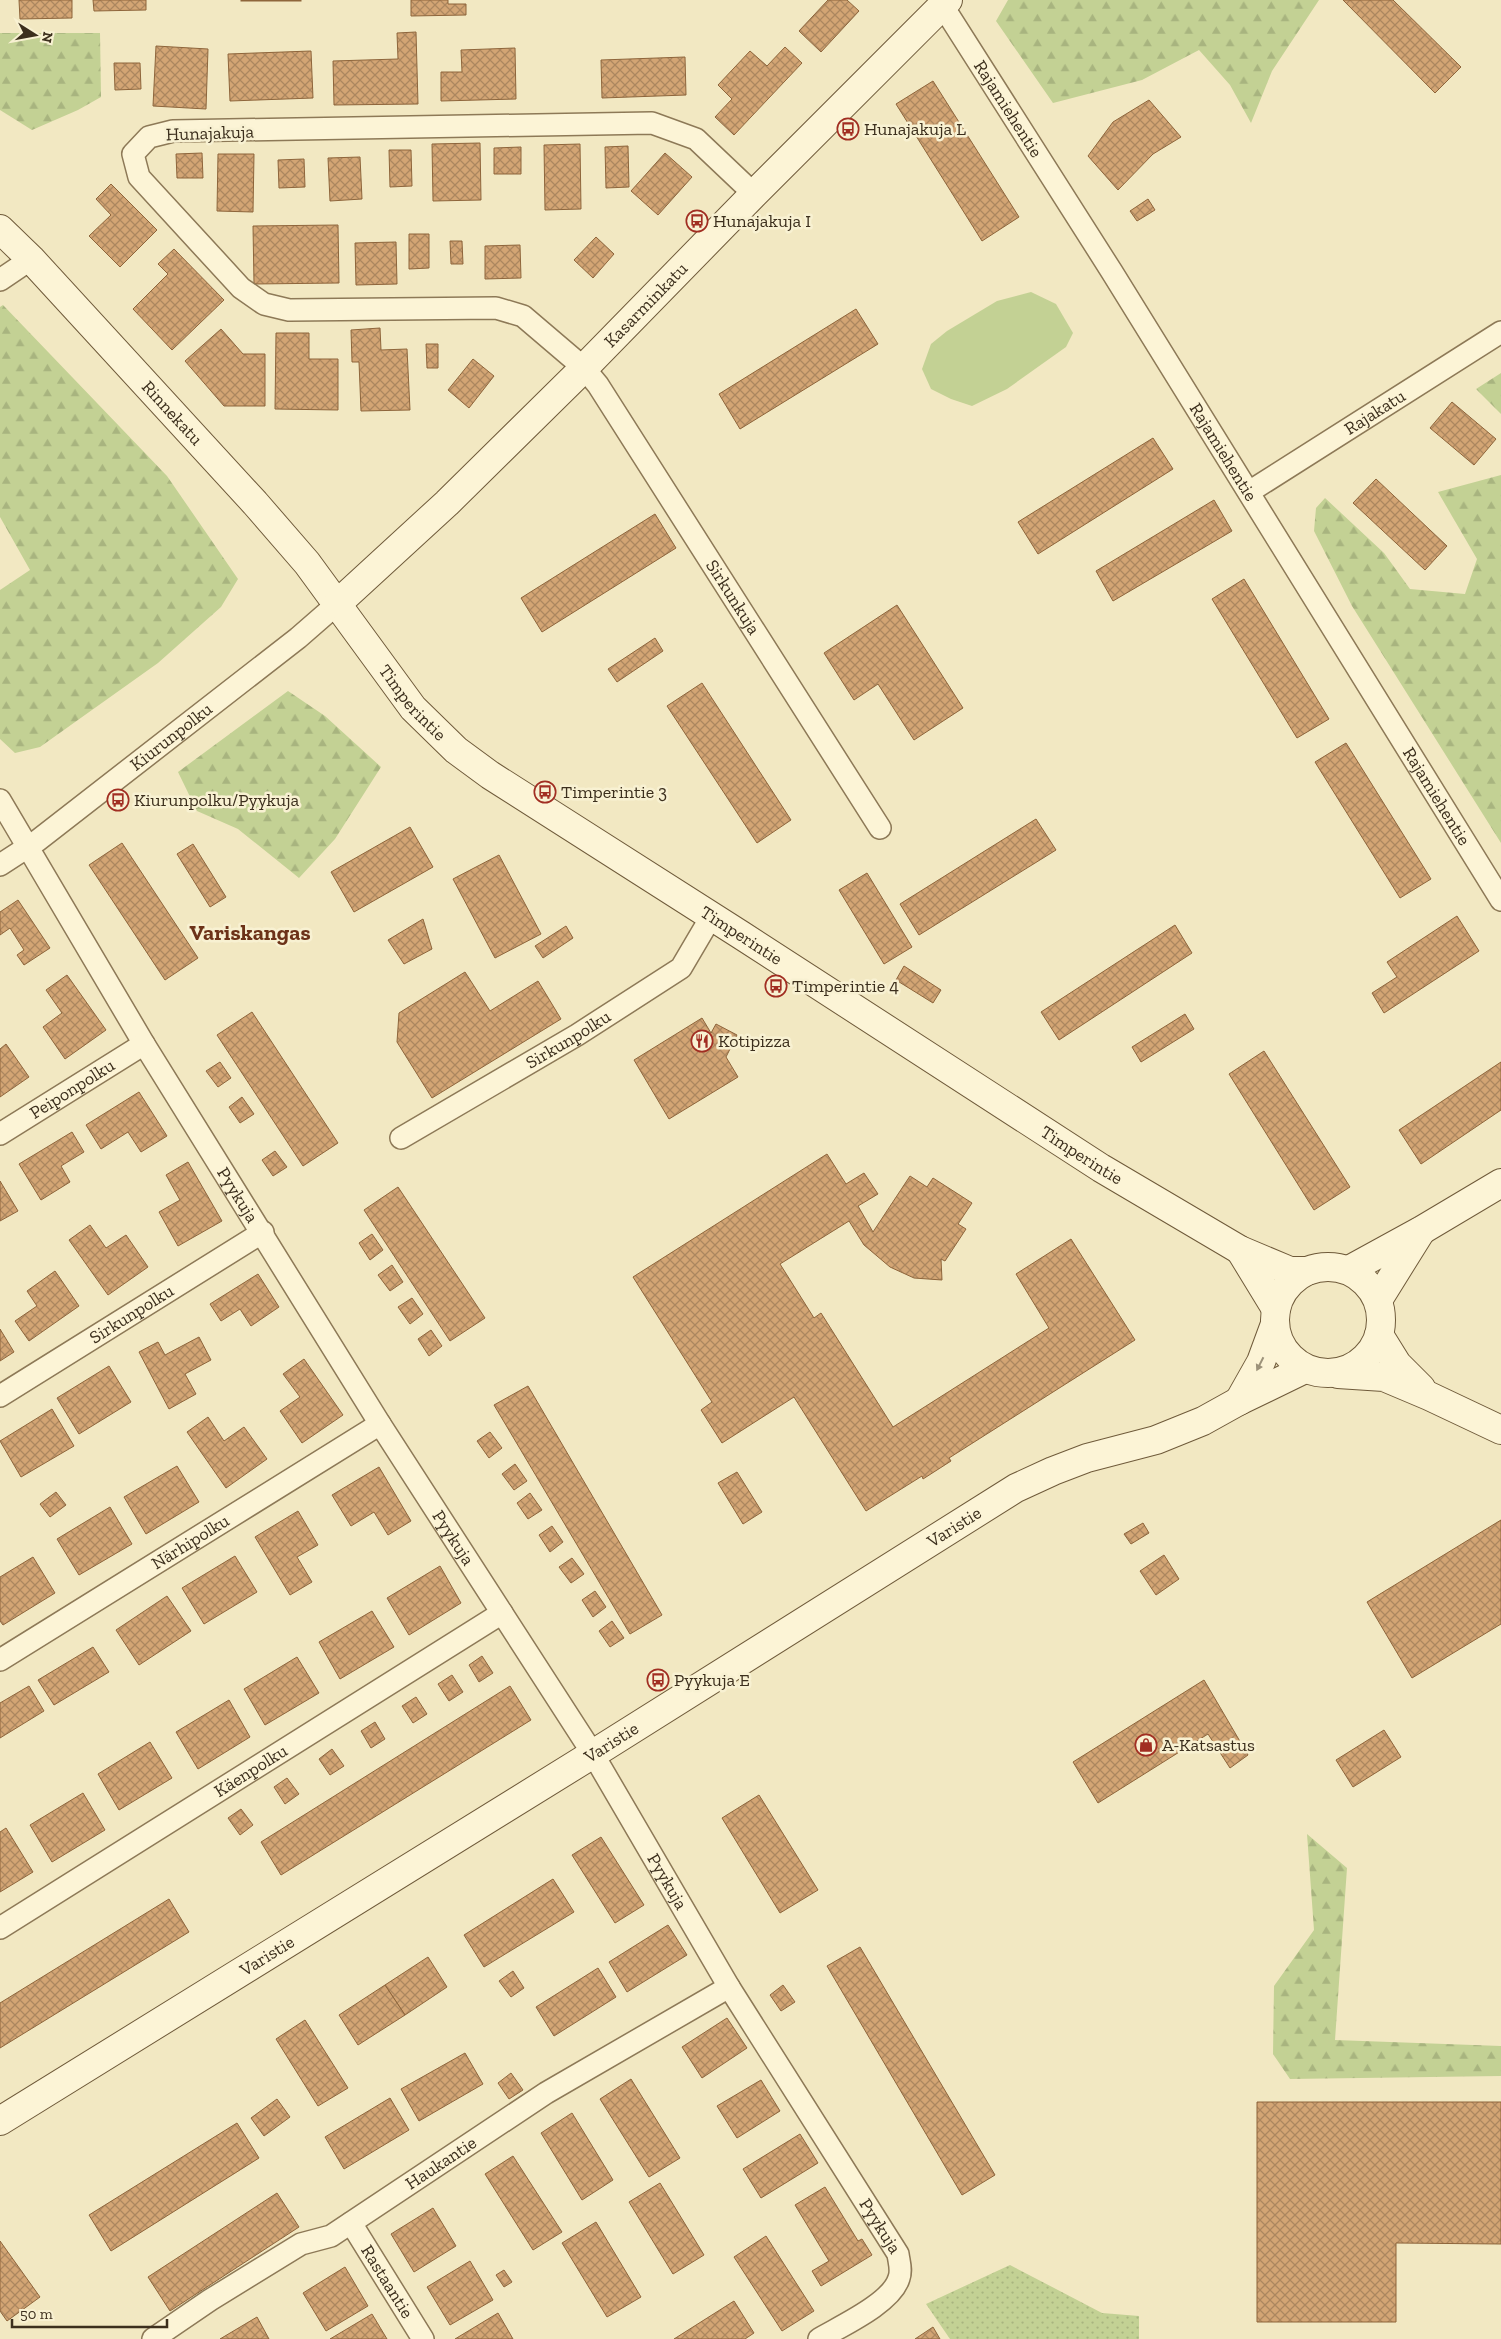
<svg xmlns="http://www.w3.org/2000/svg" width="1501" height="2339" viewBox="0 0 1501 2339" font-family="'Zilla Slab',serif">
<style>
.grass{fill:#c3d194}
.forest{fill:url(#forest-firs)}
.park{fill:url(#park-dots)}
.building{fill:url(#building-cross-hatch);stroke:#8e653b}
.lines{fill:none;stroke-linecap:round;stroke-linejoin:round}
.street-casing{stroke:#8d7957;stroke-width:24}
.secondary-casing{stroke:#6f5a3a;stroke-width:30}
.street{stroke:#fcf4d6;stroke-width:21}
.secondary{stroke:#fcf4d6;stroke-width:28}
.oneway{fill:#9c927a}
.labels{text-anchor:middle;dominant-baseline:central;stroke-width:5;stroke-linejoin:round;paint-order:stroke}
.street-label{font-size:18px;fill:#3c2f1d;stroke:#f8f1d2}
.poi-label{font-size:18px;fill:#3c2f1d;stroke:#f8f1d2;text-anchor:start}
.district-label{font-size:22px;font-weight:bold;fill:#6c3218;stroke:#f8f1d2}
</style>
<defs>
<pattern id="forest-firs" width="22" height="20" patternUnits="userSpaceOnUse" patternTransform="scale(1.25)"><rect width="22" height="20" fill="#c3d194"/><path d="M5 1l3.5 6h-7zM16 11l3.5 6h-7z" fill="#a8b47f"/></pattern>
<pattern id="park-dots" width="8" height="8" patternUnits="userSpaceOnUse" patternTransform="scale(1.25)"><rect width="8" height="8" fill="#c3d194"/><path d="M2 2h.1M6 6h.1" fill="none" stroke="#a8b47f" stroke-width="1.8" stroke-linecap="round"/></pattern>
<pattern id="building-cross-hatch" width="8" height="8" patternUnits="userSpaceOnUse" patternTransform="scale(1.25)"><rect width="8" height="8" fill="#d3a574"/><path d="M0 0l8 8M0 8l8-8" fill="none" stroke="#ac875f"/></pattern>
</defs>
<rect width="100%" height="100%" fill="#f2e8c2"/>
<!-- grass -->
<path class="grass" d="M1031 292 1056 304 1073 333 1066 347 1007 389 972 406 951 399 931 389 922 369 931 344 947 331 997 301Z"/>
<!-- forest -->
<g class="forest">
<path d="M1008 0H1319L1272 71 1251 123 1230 85 1199 50 1142 80 1053 103 996 21Z"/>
<path d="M0 33H100L101 97 78 110 32 130 0 110Z"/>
<path d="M3 305 167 476 238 579 221 607 158 663 40 747 15 753 0 739V590L30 570 0 517V307Z"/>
<path d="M1501 373V414L1476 389Z"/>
<path d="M1501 475V843L1352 606 1314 531 1316 508 1325 498 1384 553 1410 589 1465 594 1477 559 1438 492Z"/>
<path d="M288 691 325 716 381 767 335 839 299 878 238 829 197 811 178 772Z"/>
<path d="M1307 1834 1347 1868 1335 2040 1501 2046V2076L1290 2079 1273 2054 1274 1986 1314 1930Z"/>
</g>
<!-- park -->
<path class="park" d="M1010 2265 1102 2313 1139 2316V2339H950L926 2304Z"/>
<!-- building -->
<g class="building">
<path d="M19 0H72V18L20 19Z"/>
<path d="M93 0H146V10L94 11Z"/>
<rect x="241" y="0" width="60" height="1"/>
<path d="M411 0H448V4H466V15L411 16Z"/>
<path d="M828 0H847L859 11 821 52 799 31Z"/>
<path d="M1343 0H1393L1461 67 1435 93Z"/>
<path d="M416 32 418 104 334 105 333 61 398 59 397 33Z"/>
<path d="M156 46 208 49 206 109 153 106Z"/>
<path d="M785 47 802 63 734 135 715 117 732 99 718 85 750 51 767 66Z"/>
<path d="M515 48 516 99 441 101V72H462L461 50Z"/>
<path d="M311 51 313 98 230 101 228 54Z"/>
<path d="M685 57 686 95 602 98 601 60Z"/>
<path d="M114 63H140L141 89 115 90Z"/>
<path d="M933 81 1019 217 982 241 896 104Z"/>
<path d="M1149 100 1181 137 1153 154 1118 190 1088 156 1113 122Z"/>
<path d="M480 143 481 200 433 201 432 144Z"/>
<path d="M580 144 581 209 545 210 544 145Z"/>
<path d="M628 146 629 187 606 188 605 147Z"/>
<path d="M521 147V174H494V148Z"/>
<path d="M389 150H411L412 186 390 187Z"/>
<path d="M202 153 203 178H177L176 154Z"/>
<path d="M665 153 692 177 658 215 631 191Z"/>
<path d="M218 154H254L253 212 217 211Z"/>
<path d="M360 157 362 199 330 201 328 158Z"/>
<path d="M304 159 305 187 279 188 278 160Z"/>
<path d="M111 184 157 230 120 267 89 236 111 215 96 199Z"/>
<path d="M1148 199 1155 210 1137 221 1130 211Z"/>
<path d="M338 225 339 283 254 284 253 226Z"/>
<path d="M409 234H429V268L409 269Z"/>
<path d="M596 237 614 254 593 278 574 260Z"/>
<path d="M450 241H462L463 264H451Z"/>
<path d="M396 242 397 284 356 285 355 243Z"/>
<path d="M520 245 521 278 485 279V246Z"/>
<path d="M174 249 224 300 172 350 133 309 168 274 158 264Z"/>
<path d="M856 309 878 344 740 429 719 394Z"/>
<path d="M380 328 381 350 407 349 410 410 361 411 359 362H352L351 330Z"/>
<path d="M221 329 243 354H265V406H224L185 361Z"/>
<path d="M276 333H309V359H338V410L275 409Z"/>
<path d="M426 344H438V368H427Z"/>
<path d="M473 359 494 376 469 408 448 390Z"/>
<path d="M1452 402 1496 439 1474 465 1430 428Z"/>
<path d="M1153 438 1173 469 1038 554 1018 522Z"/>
<path d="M1376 479 1447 546 1425 570 1353 503Z"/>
<path d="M1214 500 1232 531 1113 601 1096 571Z"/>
<path d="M655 514 676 548 542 632 521 598Z"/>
<path d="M1244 579 1329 719 1297 738 1212 599Z"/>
<path d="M897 605 963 708 914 740 878 684 854 700 824 653Z"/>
<path d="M655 638 663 651 617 682 608 669Z"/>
<path d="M702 683 791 820 757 843 667 706Z"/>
<path d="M1346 743 1431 879 1400 898 1315 762Z"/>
<path d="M1036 819 1056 850 919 935 900 904Z"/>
<path d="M410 827 433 867 354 912 331 872Z"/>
<path d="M122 843 198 958 165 980 89 865Z"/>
<path d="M193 844 226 897 210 907 177 854Z"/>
<path d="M499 855 541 934 495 958 453 879Z"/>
<path d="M867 873 912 947 884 964 839 890Z"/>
<path d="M18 900 50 948 24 965 17 955 24 950 10 928 0 935V912Z"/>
<path d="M1457 916 1479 951 1384 1013 1372 993 1397 977 1387 962Z"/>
<path d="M423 919 432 949 404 964 388 940Z"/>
<path d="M1175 925 1192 953 1059 1040 1041 1012Z"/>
<path d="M566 926 573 938 543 958 535 946Z"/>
<path d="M904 966 941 990 933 1003 896 980Z"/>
<path d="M465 972 490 1011 538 981 561 1019 432 1098 397 1042 399 1013Z"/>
<path d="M67 975 106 1030 65 1059 43 1027 62 1013 46 990Z"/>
<path d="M252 1012 338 1143 303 1166 217 1035Z"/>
<path d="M1185 1014 1194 1029 1141 1062 1132 1047Z"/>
<path d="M702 1018 711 1033 716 1024 737 1035 726 1057 738 1077 669 1119 634 1060Z"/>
<path d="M6 1044 29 1077 0 1097V1049Z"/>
<path d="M1264 1051 1350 1187 1314 1210 1229 1074Z"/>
<path d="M220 1062 231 1078 218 1087 206 1071Z"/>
<path d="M1501 1062V1110L1421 1164 1399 1130Z"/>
<path d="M139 1092 167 1136 141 1152 128 1132 101 1149 86 1125Z"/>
<path d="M242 1097 254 1114 240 1123 229 1107Z"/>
<path d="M72 1132 84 1152 61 1166 70 1182 41 1200 19 1164Z"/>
<path d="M275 1151 287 1167 273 1176 262 1160Z"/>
<path d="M827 1154 846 1184 864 1173 878 1194 858 1206 873 1232 910 1176 927 1187 933 1178 972 1203 958 1224 966 1229 945 1261 941 1259 942 1280 914 1278 890 1267 864 1245 849 1221 780 1264 814 1318 821 1313 893 1427 1049 1328 1016 1274 1071 1239 1135 1340 949 1458 951 1461 923 1479 922 1476 866 1511 794 1397 722 1443 701 1410 712 1402 633 1277Z"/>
<path d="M188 1162 222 1221 178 1246 159 1212 180 1200 166 1175Z"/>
<path d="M0 1181 18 1211 0 1221Z"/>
<path d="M398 1187 485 1318 450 1341 364 1210Z"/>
<path d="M90 1225 106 1248 126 1235 148 1267 108 1295 69 1240Z"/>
<path d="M372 1234 383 1250 370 1260 359 1243Z"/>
<path d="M392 1265 403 1282 390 1291 378 1275Z"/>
<path d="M55 1271 79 1306 29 1341 15 1321 37 1306 27 1291Z"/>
<path d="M258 1274 279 1307 251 1326 240 1309 221 1321 210 1304Z"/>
<path d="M412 1298 423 1314 410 1324 398 1307Z"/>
<path d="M0 1329 14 1352 0 1361Z"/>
<path d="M431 1330 442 1346 429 1356 418 1339Z"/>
<path d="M199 1337 211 1360 185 1374 196 1394 169 1409 139 1352 158 1342 165 1355Z"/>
<path d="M304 1359 343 1415 302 1443 280 1411 300 1397 283 1374Z"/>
<path d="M109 1366 131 1402 79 1434 57 1398Z"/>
<path d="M528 1386 662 1615 630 1634 494 1405Z"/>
<path d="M52 1409 74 1446 21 1477 0 1441Z"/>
<path d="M208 1417 224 1441 244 1427 267 1459 226 1488 187 1432Z"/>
<path d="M490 1432 502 1448 489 1458 477 1441Z"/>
<path d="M515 1464 527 1481 514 1490 502 1474Z"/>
<path d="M177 1466 199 1502 146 1534 124 1497Z"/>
<path d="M379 1467 411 1521 388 1535 374 1512 351 1526 332 1495Z"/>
<path d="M737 1472 762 1512 743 1524 718 1483Z"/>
<path d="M56 1492 66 1505 50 1517 40 1504Z"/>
<path d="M530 1493 542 1510 528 1519 517 1503Z"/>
<path d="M110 1507 132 1544 79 1575 57 1539Z"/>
<path d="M298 1511 318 1545 297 1557 312 1582 290 1595 255 1537Z"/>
<path d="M1501 1520V1624L1412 1678 1367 1602Z"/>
<path d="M1143 1523 1149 1533 1131 1544 1124 1534Z"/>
<path d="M552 1526 563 1542 550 1552 539 1535Z"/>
<path d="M1164 1555 1179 1579 1156 1595 1140 1571Z"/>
<path d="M235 1556 257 1592 204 1624 182 1588Z"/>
<path d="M33 1557 55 1593 3 1625 0 1621V1577Z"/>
<path d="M572 1558 584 1574 571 1583 559 1567Z"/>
<path d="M440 1566 461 1603 409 1635 387 1598Z"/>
<path d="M595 1591 606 1607 593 1617 582 1600Z"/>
<path d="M167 1596 191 1631 139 1665 116 1630Z"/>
<path d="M372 1611 394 1647 340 1679 319 1642Z"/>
<path d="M612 1621 624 1638 610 1647 599 1631Z"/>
<path d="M93 1647 109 1672 54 1705 38 1680Z"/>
<path d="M482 1656 493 1673 479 1682 469 1665Z"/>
<path d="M297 1657 319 1693 265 1725 244 1689Z"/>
<path d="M452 1675 463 1692 449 1701 438 1684Z"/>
<path d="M1204 1680 1248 1755 1230 1768 1208 1734 1098 1803 1073 1762Z"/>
<path d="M29 1686 44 1711 0 1738V1703Z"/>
<path d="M510 1686 531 1720 281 1875 261 1842Z"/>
<path d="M416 1697 427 1714 413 1723 402 1706Z"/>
<path d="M229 1700 250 1737 198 1769 176 1732Z"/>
<path d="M375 1722 385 1739 371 1748 361 1731Z"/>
<path d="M1384 1730 1401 1757 1353 1787 1336 1760Z"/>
<path d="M150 1742 172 1778 119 1810 98 1774Z"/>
<path d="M332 1749 344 1766 330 1775 319 1759Z"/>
<path d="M287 1778 299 1794 285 1804 274 1787Z"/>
<path d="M83 1793 105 1830 52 1862 30 1825Z"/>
<path d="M759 1795 818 1890 780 1913 722 1818Z"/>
<path d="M241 1809 253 1825 240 1835 228 1818Z"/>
<path d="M6 1828 33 1872 0 1892V1832Z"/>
<path d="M601 1837 644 1905 615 1923 572 1855Z"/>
<path d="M553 1879 574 1912 484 1967 464 1935Z"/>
<path d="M169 1899 189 1932 0 2048V2003Z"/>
<path d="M668 1925 687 1955 627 1992 609 1962Z"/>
<path d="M860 1947 995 2175 962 2195 827 1966Z"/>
<path d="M428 1957 447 1987 405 2015 385 1985Z"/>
<path d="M598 1968 616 1997 554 2036 536 2007Z"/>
<path d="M513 1971 524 1988 511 1997 499 1981Z"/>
<path d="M385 1985 405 2015 358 2045 339 2015Z"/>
<path d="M783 1985 795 2002 781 2011 770 1995Z"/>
<path d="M727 2018 747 2048 702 2078 682 2047Z"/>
<path d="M305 2020 348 2088 318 2106 276 2039Z"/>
<path d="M465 2053 483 2084 419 2121 401 2089Z"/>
<path d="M511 2073 523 2090 509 2099 498 2083Z"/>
<path d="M631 2079 680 2158 649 2177 600 2099Z"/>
<path d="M761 2080 780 2111 737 2138 717 2106Z"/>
<path d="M390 2098 409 2130 344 2169 325 2137Z"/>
<path d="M277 2099 290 2117 264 2136 251 2118Z"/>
<path d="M1257 2102H1501V2244L1396 2243V2322H1257Z"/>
<path d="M572 2113 613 2180 582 2200 541 2133Z"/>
<path d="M237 2123 259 2158 111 2251 89 2215Z"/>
<path d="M800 2134 818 2163 761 2198 743 2169Z"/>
<path d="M513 2156 562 2232 533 2250 485 2174Z"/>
<path d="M660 2183 704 2255 673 2274 629 2202Z"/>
<path d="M825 2187 858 2241 862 2239 872 2255 821 2286 812 2271 829 2261 795 2205Z"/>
<path d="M277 2193 299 2227 170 2311 148 2277Z"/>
<path d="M433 2208 456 2246 414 2272 391 2234Z"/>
<path d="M596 2222 641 2297 607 2317 562 2243Z"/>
<path d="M766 2236 814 2311 782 2331 734 2257Z"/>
<path d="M0 2241 40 2297 7 2321 0 2311Z"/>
<path d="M470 2261 493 2300 450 2325 427 2287Z"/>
<path d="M345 2267 368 2306 326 2331 303 2293Z"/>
<path d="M504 2270 512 2282 504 2287 496 2275Z"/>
<path d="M734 2301 754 2333 745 2339H674Z"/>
<path d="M498 2313 513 2339H455Z"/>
<path d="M372 2314 387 2339H330Z"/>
<path d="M257 2317 269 2339H220Z"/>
<path d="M933 2327 940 2339H915Z"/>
</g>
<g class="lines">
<!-- street casing -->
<g class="street-casing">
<g id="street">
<path id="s1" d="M939 0 1112 272 1501 900"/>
<path id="s2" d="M754 194 696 139 652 123 173 131 149 137 133 154 139 177 241 288 264 304 289 310 496 308 523 316 584 368 598 385 880 828"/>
<path d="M0 280 31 259"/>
<path id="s3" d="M1249 492 1501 332"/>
<path id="s4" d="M0 800 144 1044 380 1424 593 1754 729 1987 898 2254C899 2262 902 2270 899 2278 892 2303 841 2326 819 2339"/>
<path id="s5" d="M0 865 37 841 298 638 337 604"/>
<path id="s6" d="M0 1134 144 1044"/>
<path id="s7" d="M401 1138 577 1035 681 968 711 917"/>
<path id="s8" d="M0 1396 263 1232"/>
<path id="s9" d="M0 1660 380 1424"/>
<path id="s10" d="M0 1928 502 1613"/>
<path id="s11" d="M351 2223 423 2339"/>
<path id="s12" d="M153 2339 210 2300 301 2244 331 2236 546 2093 729 1987"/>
</g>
</g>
<!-- secondary casing -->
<g class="secondary-casing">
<g id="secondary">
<path id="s13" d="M0 229 31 259 255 503 307 563 413 708 456 750 490 775 741 935 1101 1168 1240 1250 1290 1271H1307"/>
<path id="s14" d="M337 604 447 503 584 368 754 194 948 0"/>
<path d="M1240 1250 1276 1309"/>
<circle cx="1328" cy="1320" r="53"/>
<path d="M1349 1270 1422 1230 1501 1183"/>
<path d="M1378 1300 1421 1231"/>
<path d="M1379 1335 1397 1364 1421 1388"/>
<path d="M1338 1374 1384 1377 1429 1396 1501 1430"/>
<path d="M1239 1401 1261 1362 1275 1324"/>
<path id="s15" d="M0 2121 593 1754 1016 1488 1053 1471 1087 1458 1156 1440 1203 1421 1239 1401 1305 1369"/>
</g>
</g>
<!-- street -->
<use href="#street" class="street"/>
<!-- secondary -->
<use href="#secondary" class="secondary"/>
</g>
<!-- one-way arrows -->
<defs><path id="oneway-solid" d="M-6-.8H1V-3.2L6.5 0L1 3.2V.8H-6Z" transform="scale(1.25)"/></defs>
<use class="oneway" href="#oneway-solid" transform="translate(1260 1364) rotate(117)"/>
<!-- icons -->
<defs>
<g id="bus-ring" transform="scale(1.125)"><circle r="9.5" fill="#f8f1d2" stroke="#a12e22" stroke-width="1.5"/><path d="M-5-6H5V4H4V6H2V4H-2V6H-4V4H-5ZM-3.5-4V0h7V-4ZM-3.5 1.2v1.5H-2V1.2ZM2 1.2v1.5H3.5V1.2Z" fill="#a12e22"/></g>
<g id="restaurant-ring" transform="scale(1.125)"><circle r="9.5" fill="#f8f1d2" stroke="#a12e22" stroke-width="1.5"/><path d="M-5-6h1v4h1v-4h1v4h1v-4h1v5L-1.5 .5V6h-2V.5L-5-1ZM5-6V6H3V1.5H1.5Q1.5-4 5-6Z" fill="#a12e22"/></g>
<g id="shop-ring" transform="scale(1.125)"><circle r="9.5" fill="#f8f1d2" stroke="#a12e22" stroke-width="1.5"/><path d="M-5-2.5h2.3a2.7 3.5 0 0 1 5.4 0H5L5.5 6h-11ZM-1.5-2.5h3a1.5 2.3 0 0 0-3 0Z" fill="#a12e22"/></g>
</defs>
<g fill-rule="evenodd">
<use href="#bus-ring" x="848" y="129"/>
<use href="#bus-ring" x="697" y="221"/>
<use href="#bus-ring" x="545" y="792"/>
<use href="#bus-ring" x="118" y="800"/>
<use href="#bus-ring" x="776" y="986"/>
<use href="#restaurant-ring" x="702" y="1041"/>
<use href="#bus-ring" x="658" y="1680"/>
<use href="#shop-ring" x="1146" y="1745"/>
</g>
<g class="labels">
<!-- street labels -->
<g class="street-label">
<text stroke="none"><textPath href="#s1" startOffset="129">Rajamiehentie</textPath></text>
<text transform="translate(210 133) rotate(-2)">Hunajakuja</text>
<text stroke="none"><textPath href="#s14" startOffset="430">Kasarminkatu</textPath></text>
<text stroke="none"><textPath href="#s3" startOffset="149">Rajakatu</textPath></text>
<text stroke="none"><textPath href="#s13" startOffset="252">Rinnekatu</textPath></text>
<text stroke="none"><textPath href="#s1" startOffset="534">Rajamiehentie</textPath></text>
<text stroke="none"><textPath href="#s2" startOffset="1471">Sirkunkuja</textPath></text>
<text stroke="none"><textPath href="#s13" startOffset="629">Timperintie</textPath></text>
<text stroke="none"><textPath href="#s5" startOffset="214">Kiurunpolku</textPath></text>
<text stroke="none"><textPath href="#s1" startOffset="939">Rajamiehentie</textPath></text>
<text stroke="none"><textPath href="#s13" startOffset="1034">Timperintie</textPath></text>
<text stroke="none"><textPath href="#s7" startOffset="194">Sirkunpolku</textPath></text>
<text stroke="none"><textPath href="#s6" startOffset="85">Peiponpolku</textPath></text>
<text stroke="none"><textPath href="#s13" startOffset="1439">Timperintie</textPath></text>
<text stroke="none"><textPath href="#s4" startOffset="461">Pyykuja</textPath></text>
<text stroke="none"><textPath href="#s8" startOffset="155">Sirkunpolku</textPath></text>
<text stroke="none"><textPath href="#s15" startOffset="1124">Varistie</textPath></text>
<text stroke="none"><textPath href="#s4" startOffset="866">Pyykuja</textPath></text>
<text stroke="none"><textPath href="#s9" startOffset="224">Närhipolku</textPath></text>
<text stroke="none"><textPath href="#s15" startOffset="719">Varistie</textPath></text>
<text stroke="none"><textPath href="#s10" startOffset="296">Käenpolku</textPath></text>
<text stroke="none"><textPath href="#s4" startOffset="1271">Pyykuja</textPath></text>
<text stroke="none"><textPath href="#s15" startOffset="314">Varistie</textPath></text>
<text stroke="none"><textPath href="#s12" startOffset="339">Haukantie</textPath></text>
<text stroke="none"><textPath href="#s4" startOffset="1676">Pyykuja</textPath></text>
<text stroke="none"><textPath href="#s11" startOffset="69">Rastaantie</textPath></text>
</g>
<!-- poi labels -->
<g class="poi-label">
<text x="864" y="129">Hunajakuja L</text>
<text x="713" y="221">Hunajakuja I</text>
<text x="561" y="792">Timperintie 3</text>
<text x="134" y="800">Kiurunpolku/Pyykuja</text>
<text x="792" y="986">Timperintie 4</text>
<text x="718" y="1041">Kotipizza</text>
<text x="674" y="1680">Pyykuja E</text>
<text x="1162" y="1745">A-Katsastus</text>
</g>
<!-- district labels -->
<g class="district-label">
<text x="250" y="932">Variskangas</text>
</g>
</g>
<!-- north arrow -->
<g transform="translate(35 35) rotate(101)" stroke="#f8f1d2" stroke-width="4" paint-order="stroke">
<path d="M0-4L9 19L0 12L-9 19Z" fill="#3c2f1d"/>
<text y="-8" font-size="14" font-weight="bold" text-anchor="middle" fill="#3c2f1d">N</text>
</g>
<!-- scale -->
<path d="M12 2319v8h155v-8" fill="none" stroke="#3c2f1d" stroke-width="2.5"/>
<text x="20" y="2319" font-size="15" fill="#3c2f1d" stroke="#f8f1d2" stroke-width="4" paint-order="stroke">50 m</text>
</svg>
